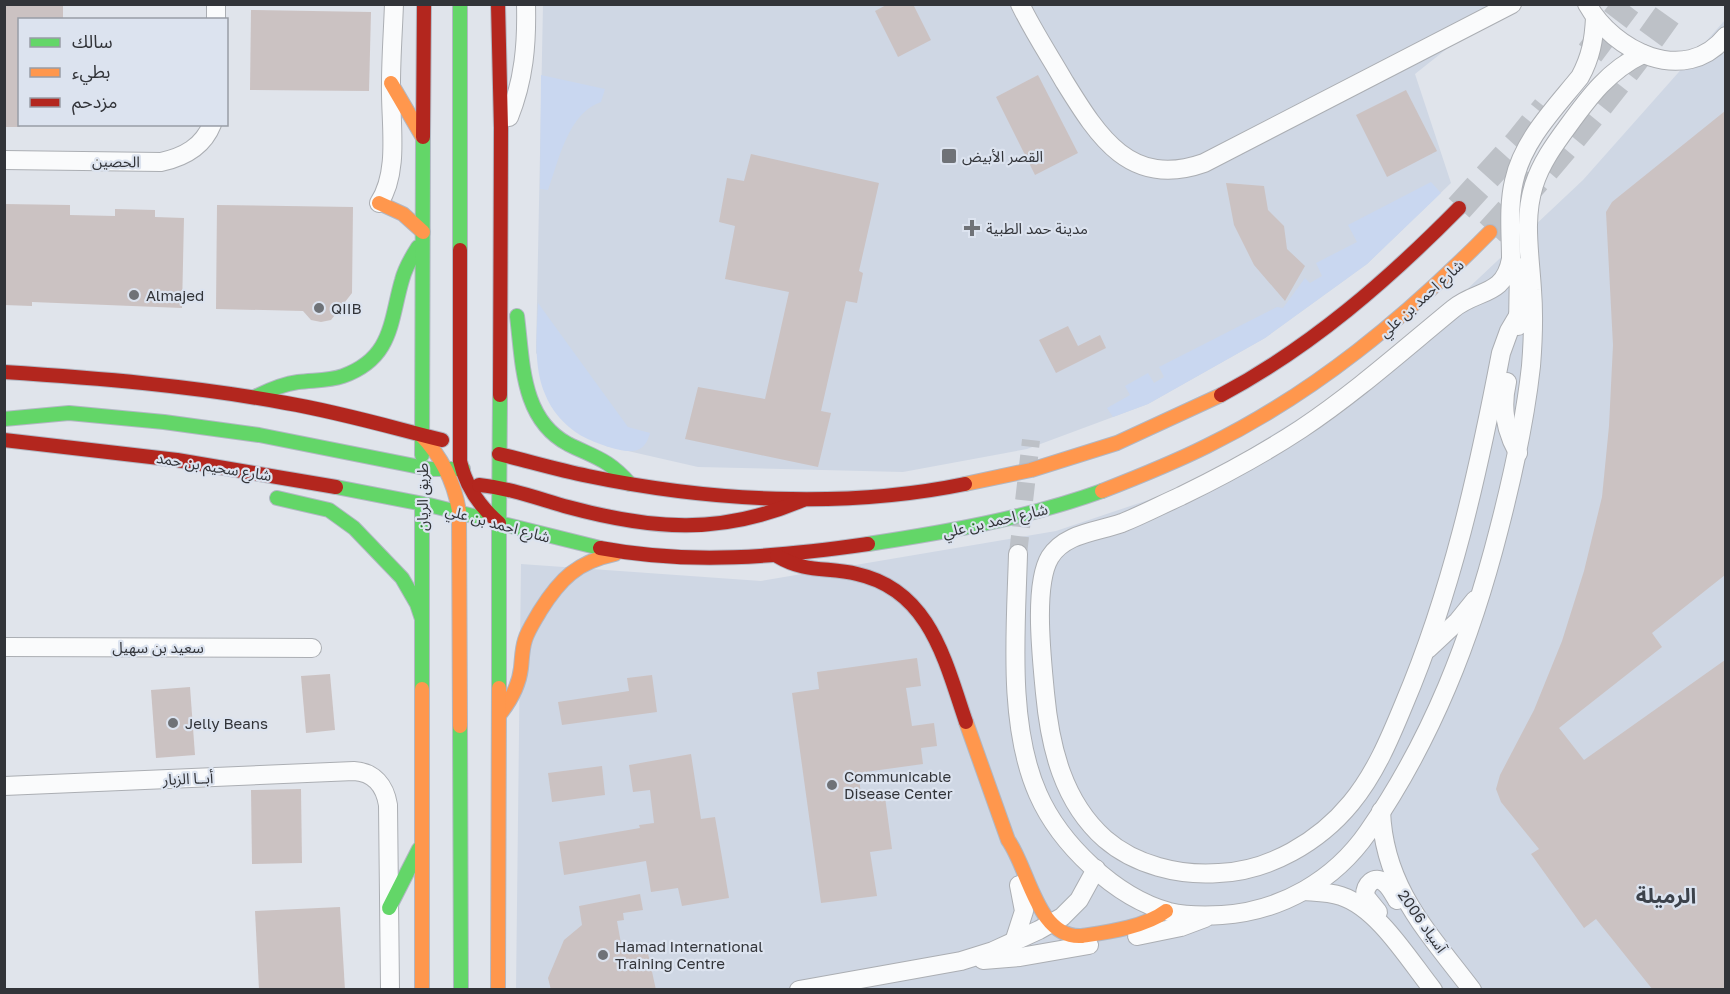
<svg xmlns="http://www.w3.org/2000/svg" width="1730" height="994" viewBox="0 0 1730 994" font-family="'Golos Text','Noto Sans Arabic',sans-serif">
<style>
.built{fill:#cfd7e4}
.green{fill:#c9d7f0}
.building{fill:#cbc2c2}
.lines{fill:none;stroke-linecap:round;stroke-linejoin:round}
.street-tunnel{stroke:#bdc1c7;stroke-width:18;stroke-dasharray:18 9;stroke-linecap:butt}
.primary-tunnel{stroke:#bdc1c7;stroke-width:28;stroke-dasharray:28 14;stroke-linecap:butt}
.street-casing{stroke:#abaeb3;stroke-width:20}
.fast-casing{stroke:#b1b7c3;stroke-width:16}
.slow-casing{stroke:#b1b7c3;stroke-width:16}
.jam-casing{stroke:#b1b7c3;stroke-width:16}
.street{stroke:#fafbfc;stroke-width:18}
.fast{stroke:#63d668;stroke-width:14}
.slow{stroke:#ff974d;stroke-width:14}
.jam{stroke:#b3261e;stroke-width:14}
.poi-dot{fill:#6f7277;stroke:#dce3ef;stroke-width:2}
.labels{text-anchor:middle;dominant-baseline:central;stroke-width:4.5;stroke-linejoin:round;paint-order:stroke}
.poi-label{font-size:15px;fill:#323439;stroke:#dce3ef;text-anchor:start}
.street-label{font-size:15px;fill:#323439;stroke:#dce3ef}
.district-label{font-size:21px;font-weight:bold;fill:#3c424b;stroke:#dce3ef}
</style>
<rect width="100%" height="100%" fill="#e0e4eb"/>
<!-- built -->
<g class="built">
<path d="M543 5H1502L1415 74 1451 183 1367 264 1265 338 1148 404 1027 449 903 472 698 467 606 446 536 353Z"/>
<path d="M1725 20V989L516 990 521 564 761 581 1056 531 1190 486 1391 361 1583 180Z"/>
</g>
<!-- green -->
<g class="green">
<path d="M541 75 605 89 601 102C568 113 559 160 548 190L540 189Z"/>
<path d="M1431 182 1441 193 1367 264 1265 338 1148 404 1113 417 1107 408 1130 395 1125 386 1148 373 1154 383 1164 377 1159 367 1277 307 1283 308 1305 278 1310 283 1322 276 1316 263 1357 242 1348 225Z"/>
<path d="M538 303 628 427 650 433C648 441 643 451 632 451 619 452 592 442 580 435 565 426 551 410 545 394 533 366 537 333 538 303Z"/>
</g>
<!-- building -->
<g class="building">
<path d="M4 4H63V20H20V127H4Z"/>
<path d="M888 4H913L931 40 898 57 875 11Z"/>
<path d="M251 10 371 12 369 91 250 90Z"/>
<path d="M1038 75 1078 153 1035 175 996 97Z"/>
<path d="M1406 90 1437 151 1387 177 1356 115Z"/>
<path d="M1725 111V575L1652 633 1662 647 1559 728 1584 760 1725 660V990H1653L1596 919 1584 928 1531 854 1539 849 1501 802 1496 789 1500 775 1534 710 1562 641 1584 571 1602 497 1609 426 1613 345 1606 212 1612 202Z"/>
<path d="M751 154 879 183 859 271 863 273 857 303 846 301 821 411 831 413 818 467 685 439 698 387 765 399 789 292 725 279 735 226 719 222 727 178 744 181Z"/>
<path d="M1226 183 1264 186 1268 210 1284 226 1287 249 1305 266 1285 301 1254 265 1234 225Z"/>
<path d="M4 204 70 205V215L115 216V209L155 210V217L184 218 182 308 32 302V306L4 305Z"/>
<path d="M217 205 353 207 352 293 331 320 321 322 311 320 303 311 216 309Z"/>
<path d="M1068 326 1078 346 1100 335 1106 348 1056 373 1039 340Z"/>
<path d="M917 658 921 686 906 688 912 726 934 723 937 746 921 748 923 764 858 773 862 800 885 797 892 849 870 852 877 896 821 903 792 693 819 689 817 672Z"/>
<path d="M330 674 335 730 306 733 301 676Z"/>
<path d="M652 675 657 712 562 725 558 702 629 691 627 678Z"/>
<path d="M190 687 195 755 156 758 151 690Z"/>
<path d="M691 754 701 819 715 817 729 898 682 906 678 888 651 892 646 861 564 875 559 842 640 828 639 825 654 823 650 790 633 792 629 765Z"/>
<path d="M602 766 605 795 552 802 548 773Z"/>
<path d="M301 789 302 863 252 864 251 790Z"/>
<path d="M640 894 643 910 623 913 624 920 617 921 622 949 646 944 656 990H551L548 978 564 940 582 925 579 906Z"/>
<path d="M340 907 345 990H259L255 911Z"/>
</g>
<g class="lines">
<!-- street-tunnel -->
<path class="street-tunnel" d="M1018 554 1031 440"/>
<!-- primary-tunnel -->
<g class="primary-tunnel">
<path d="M1590 53 1627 4"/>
<path d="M1459 208 1517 144 1546 108"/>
<path d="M1490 232C1556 160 1619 85 1675 4"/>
</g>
<!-- street casing -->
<g class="street-casing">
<g id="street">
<path d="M216 4V20"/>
<path d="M1020 4C1033 31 1049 55 1064 81 1098 136 1130 189 1204 163L1512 4"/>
<path d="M1587 4C1613 51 1685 87 1726 36"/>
<path d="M509 117C524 80 527 44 526 4"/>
<path d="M4 160 161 162C184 157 203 147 212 124"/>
<path d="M379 203C400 171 390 122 391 84 391 58 393 31 394 4"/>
<path d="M1519 314 1509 331 1501 353C1478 473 1452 591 1404 704 1390 738 1375 774 1351 803 1319 842 1269 871 1219 873 1179 876 1135 865 1105 839 1063 802 1050 747 1045 693 1042 660 1033 585 1050 557 1065 533 1097 532 1122 523 1142 515 1161 505 1181 496 1222 476 1263 454 1301 429 1355 393 1403 350 1453 309 1477 289 1504 297 1511 259 1511 234 1508 206 1514 181 1523 140 1555 108 1580 77 1591 57 1594 39 1595 18"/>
<path d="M1518 326 1519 267"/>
<path d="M1507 382C1501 408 1505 430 1518 453"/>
<path d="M1018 554C1016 628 1007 724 1038 794 1060 844 1115 897 1169 912 1186 916 1204 916 1222 915 1281 911 1334 881 1368 832 1432 739 1471 639 1499 529 1513 475 1525 421 1531 366 1533 341 1534 315 1532 290 1530 255 1523 219 1534 185 1541 163 1554 145 1568 126 1589 97 1609 70 1643 54"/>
<path d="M4 647 312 648"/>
<path d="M1428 649 1458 621 1475 600"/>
<path d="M4 786 354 771C374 772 385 786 388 805L390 990"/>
<path d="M1381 811C1384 888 1428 932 1472 990"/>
<path d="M1304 891C1316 892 1329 892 1341 896 1378 908 1409 960 1433 990"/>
<path d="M1378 912 1365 896C1365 885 1374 874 1385 883 1390 887 1394 895 1397 900"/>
<path d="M1137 936 1181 927 1205 918"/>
<path d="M1014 942 1024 911 1019 885"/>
<path d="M983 960 1020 957 1089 945"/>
<path d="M799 990 961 961 993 951 1039 930 1062 917 1079 900 1096 869"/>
</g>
</g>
<!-- fast casing -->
<g class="fast-casing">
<g id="fast">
<path d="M460 4V250"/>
<path d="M517 316C523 362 521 419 568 444 596 458 608 459 630 484"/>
<path d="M255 397C269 390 283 384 298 382 313 380 329 381 343 376 393 358 390 321 402 280 405 268 411 258 418 247"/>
<path d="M4 419 69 413 164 422 259 435 430 469H463"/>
<path d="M422 455 423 137"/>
<path d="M336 487 429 505 477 517"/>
<path d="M277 498 329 510 354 528 402 578 417 604 422 619"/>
<path d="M422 505V689"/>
<path d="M499 523 500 395"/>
<path d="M868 544C947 532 1027 518 1102 491"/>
<path d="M499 688V523L600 548"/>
<path d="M460 726 461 990"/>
<path d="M389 908 419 849"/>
</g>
</g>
<!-- slow casing -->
<g class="slow-casing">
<g id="slow">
<path d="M391 83 422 136"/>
<path d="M379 203 403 214 423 232"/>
<path d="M421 435C442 457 454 481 459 511L460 726"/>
<path d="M965 484 1031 470 1117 443 1221 395"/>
<path d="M1102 491C1138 477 1173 463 1207 446 1315 393 1406 317 1490 232"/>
<path d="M422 689V990"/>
<path d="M500 714C511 700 519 686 521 668 522 659 522 649 525 640 528 630 535 620 540 611 560 579 577 562 615 554"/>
<path d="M966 722 1008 840C1029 869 1037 939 1082 936 1108 932 1145 927 1166 911"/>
<path d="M498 990 499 688"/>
</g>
</g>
<!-- jam casing -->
<g class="jam-casing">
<g id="jam">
<path d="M498 4 501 128 500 395"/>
<path d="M423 137 424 4"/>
<path d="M460 250V461C466 487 479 506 499 523"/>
<path d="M4 372C99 378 193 386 286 403 339 412 390 427 442 440"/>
<path d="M1221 395C1311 347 1388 280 1459 208"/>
<path d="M4 440 177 460 336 487"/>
<path d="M499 454C528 461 558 470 588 476 708 501 844 509 965 484"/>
<path d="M479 485C510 488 539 499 568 507 653 530 721 535 803 500"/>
<path d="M600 548C690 565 778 557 868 544"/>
<path d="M777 556C805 573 828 567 857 574 930 590 945 661 966 722"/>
</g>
</g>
<!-- street -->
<use href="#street" class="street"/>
<!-- fast -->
<use href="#fast" class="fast"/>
<!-- slow -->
<use href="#slow" class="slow"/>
<!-- jam -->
<use href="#jam" class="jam"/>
</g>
<!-- markers -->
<g class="poi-dot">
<rect x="941" y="148" width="16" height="16" rx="3"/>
<path d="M969 219h6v6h6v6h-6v6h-6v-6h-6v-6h6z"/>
<circle cx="134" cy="295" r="6"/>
<circle cx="319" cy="308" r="6"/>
<circle cx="173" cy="723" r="6"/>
<circle cx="832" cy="785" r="6"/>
<circle cx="603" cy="955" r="6"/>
</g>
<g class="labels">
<!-- poi labels -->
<g class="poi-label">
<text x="962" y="156">القصر الأبيض</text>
<text x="986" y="228">مدينة حمد الطبية</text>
<text x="146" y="295">Almajed</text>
<text x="331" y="308">QIIB</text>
<text x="185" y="723">Jelly Beans</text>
<text x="844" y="776">Communicable<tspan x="844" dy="17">Disease Center</tspan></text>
<text x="615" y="946">Hamad International<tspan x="615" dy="17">Training Centre</tspan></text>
</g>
<!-- street labels -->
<g class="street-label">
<text transform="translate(116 161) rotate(1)">الحصين</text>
<text transform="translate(1421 298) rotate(-42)">شارع احمد بن علي</text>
<text transform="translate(214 466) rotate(9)">شارع سحيم بن حمد</text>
<text transform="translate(422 497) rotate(-90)">طريق الريان</text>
<text transform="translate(995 520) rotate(-13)">شارع احمد بن علي</text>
<text transform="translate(498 523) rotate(15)">شارع احمد بن علي</text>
<text x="158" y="647">سعيد بن سهيل</text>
<text transform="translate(188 778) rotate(-2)">أبــا الزبار</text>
<text transform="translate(1423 921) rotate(55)">آسياد 2006</text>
</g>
<!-- district labels -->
<g class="district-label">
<text x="1666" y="895">الرميلة</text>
</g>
</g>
<!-- border -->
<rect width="1730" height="994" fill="none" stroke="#323439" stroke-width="12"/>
<!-- legend -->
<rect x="18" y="18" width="210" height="108" fill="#dce3ef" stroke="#989da6" stroke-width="1.5"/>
<rect x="30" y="38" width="30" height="9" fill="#63d668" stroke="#989da6" stroke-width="1.5"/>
<text x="72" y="48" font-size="18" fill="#323439">سالك</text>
<rect x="30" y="68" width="30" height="9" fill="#ff974d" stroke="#989da6" stroke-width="1.5"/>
<text x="72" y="78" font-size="18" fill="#323439">بطيء</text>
<rect x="30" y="98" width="30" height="9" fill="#b3261e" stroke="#989da6" stroke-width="1.5"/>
<text x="72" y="108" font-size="18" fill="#323439">مزدحم</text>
</svg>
